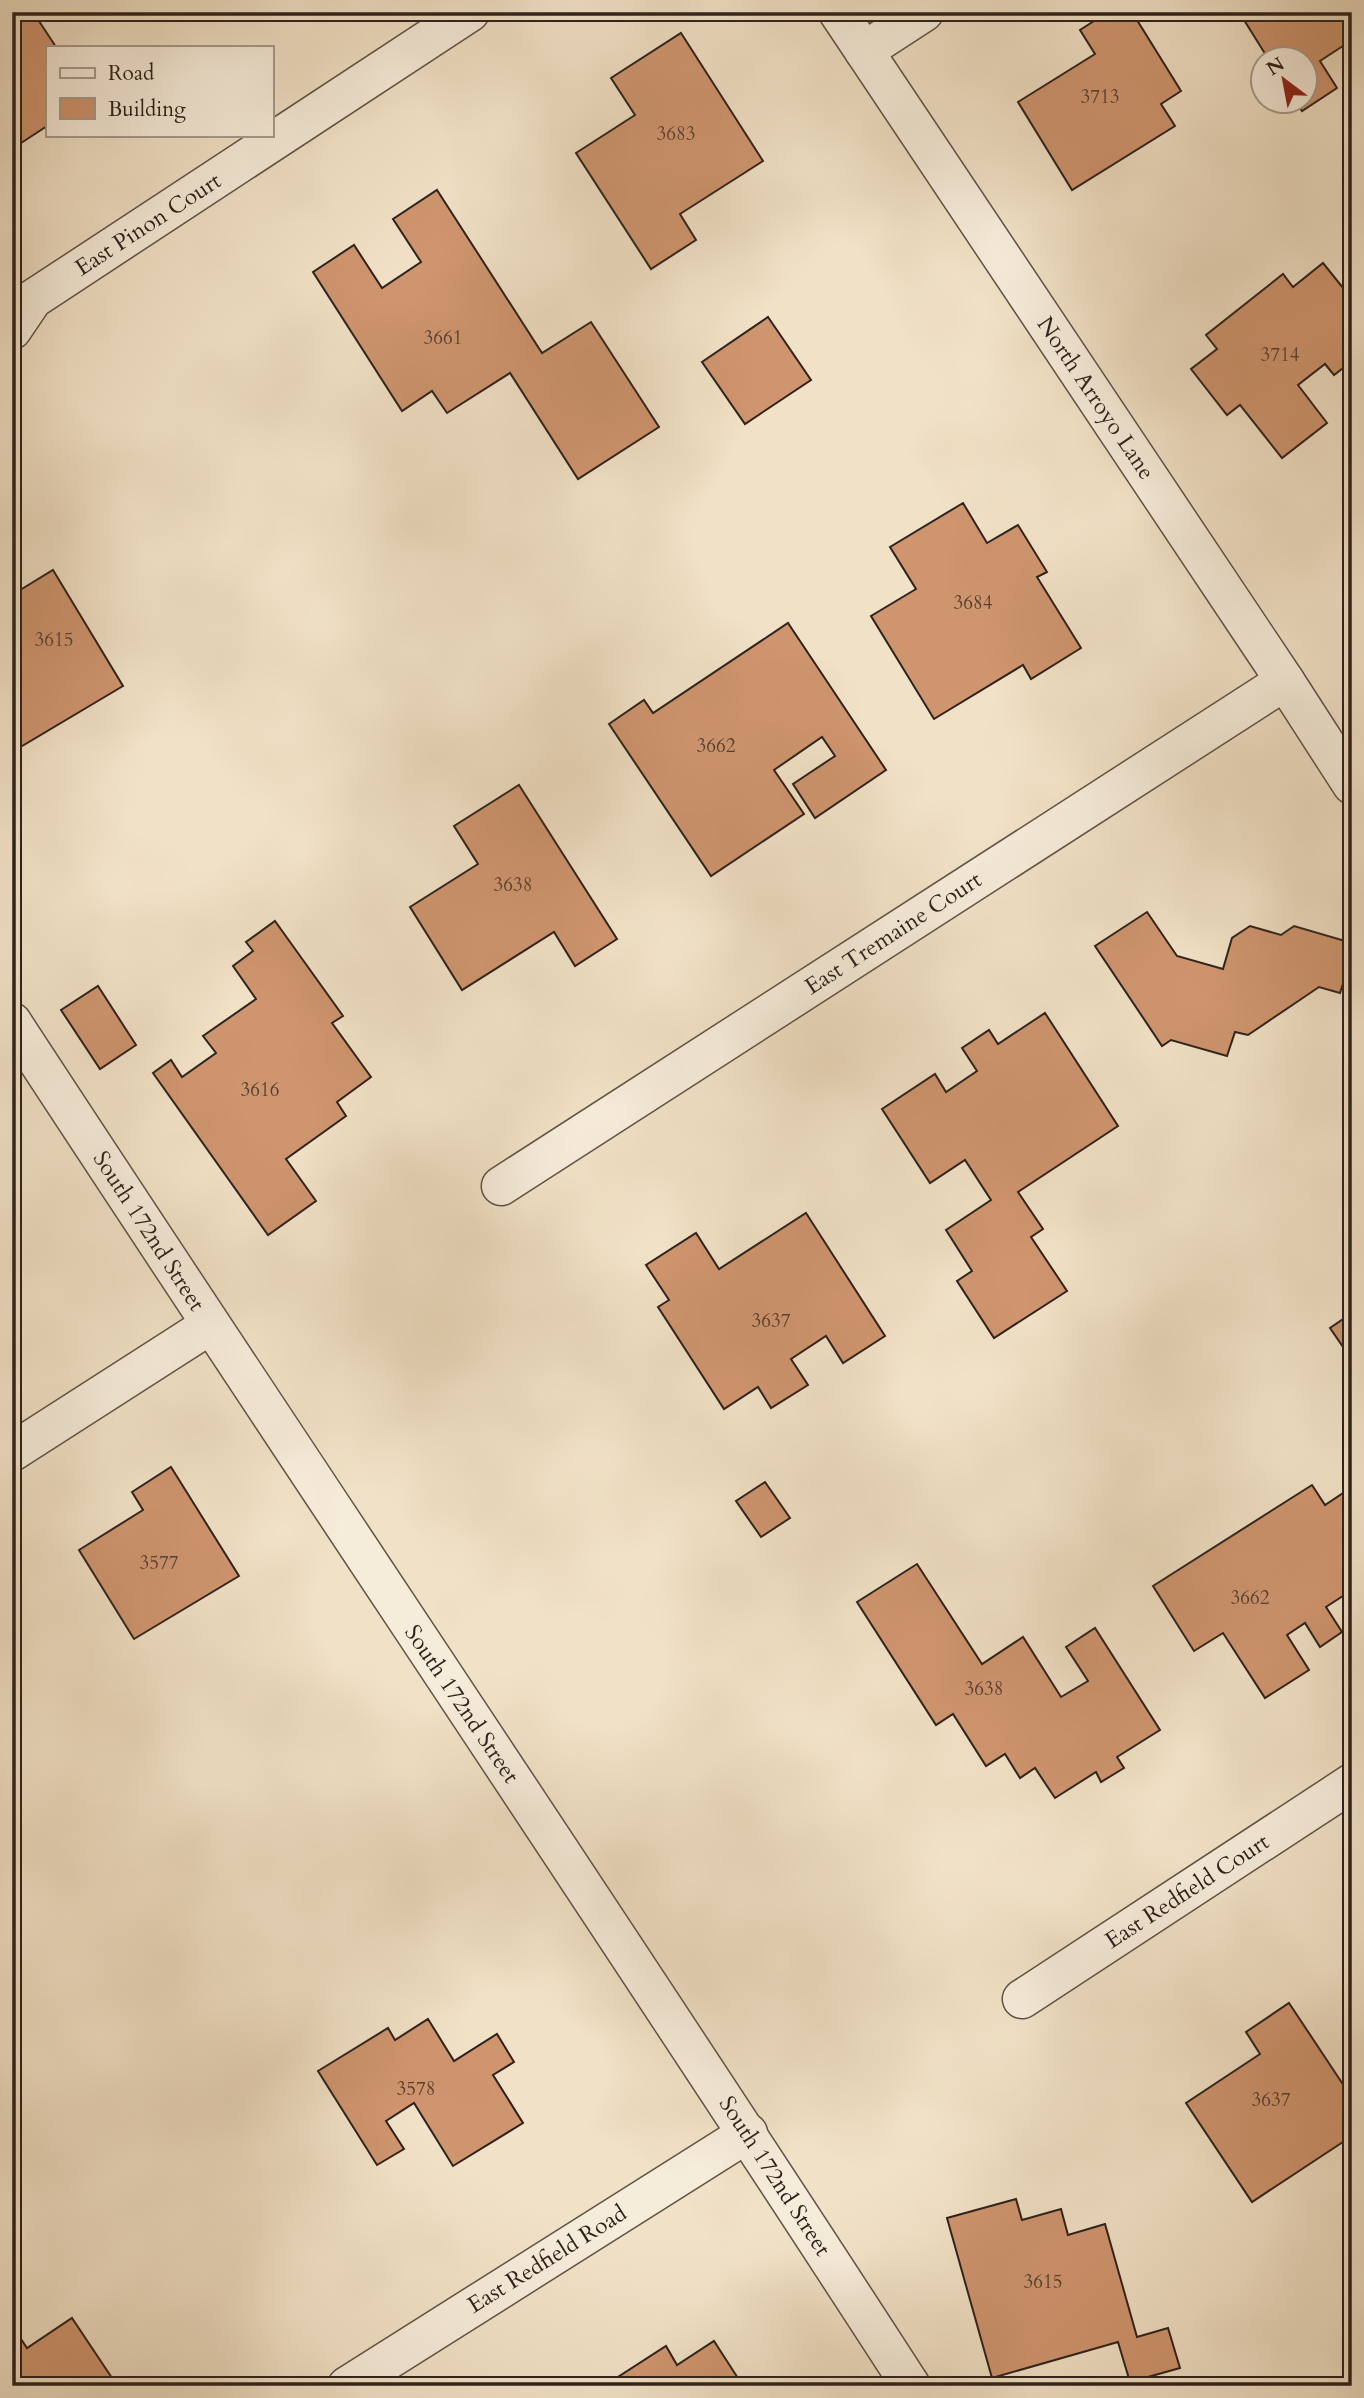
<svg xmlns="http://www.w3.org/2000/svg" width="1364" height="2398" viewBox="0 0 1364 2398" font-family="Cardo,serif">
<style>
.building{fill:#cf956f;stroke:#2e221c;stroke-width:2}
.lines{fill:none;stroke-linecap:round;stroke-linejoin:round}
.street-casing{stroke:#5f5246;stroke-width:41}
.street{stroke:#f6ecda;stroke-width:38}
.labels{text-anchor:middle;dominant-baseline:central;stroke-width:6;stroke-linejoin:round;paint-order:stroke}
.number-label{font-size:19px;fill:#563f31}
.street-label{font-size:23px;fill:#2e221c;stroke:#f6ecda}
</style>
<rect width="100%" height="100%" fill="#f1e1c6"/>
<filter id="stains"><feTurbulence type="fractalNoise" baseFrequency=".00286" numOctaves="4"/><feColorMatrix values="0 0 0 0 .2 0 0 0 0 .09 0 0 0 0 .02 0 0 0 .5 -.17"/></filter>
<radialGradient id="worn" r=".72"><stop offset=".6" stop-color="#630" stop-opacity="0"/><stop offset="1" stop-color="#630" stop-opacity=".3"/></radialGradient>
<!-- building -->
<g class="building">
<path d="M12 12H33L56 47H47V126L12 149Z"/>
<path d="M1108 12H1132L1181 91 1161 104 1175 126 1072 190 1018 102 1095 54 1080 30Z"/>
<path d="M1239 12H1352V20L1346 24 1352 32V40L1320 61 1337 88 1302 111 1296 102H1304V60H1269Z"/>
<path d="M681 33 763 161 680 214 696 240 651 269 576 153 635 115 611 78Z"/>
<path d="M437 190 542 353 591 322 659 427 578 479 510 373 447 413 432 391 402 411 313 272 354 245 382 288 421 262 393 219Z"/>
<path d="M1323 263 1352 299V361L1334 375 1325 364 1298 385 1327 423 1282 458 1240 405 1227 415 1191 369 1217 349 1206 335 1283 274 1293 287Z"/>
<path d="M768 317 811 380 745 424 702 362Z"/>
<path d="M963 503 987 543 1018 525 1047 572 1037 577 1081 648 1031 679 1023 665 934 719 871 616 916 589 890 547Z"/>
<path d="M53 570 123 686 12 752V595Z"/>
<path d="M788 623 886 770 815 818 793 784 835 756 822 737 774 770 804 814 711 876 609 724 644 700 653 713Z"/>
<path d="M519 785 617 939 575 966 554 932 462 990 410 907 478 864 454 826Z"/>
<path d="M1147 912 1177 956 1223 969 1232 938 1250 926 1281 935 1294 926 1352 943V955L1340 993 1319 987 1248 1035 1235 1032 1227 1056 1171 1040 1162 1046 1095 946Z"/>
<path d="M275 921 343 1016 332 1023 371 1077 337 1102 346 1116 286 1159 316 1201 268 1235 153 1073 171 1060 182 1077 216 1053 203 1036 256 999 233 966 253 951 246 942Z"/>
<path d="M98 986 136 1045 100 1069 61 1010Z"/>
<path d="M1045 1013 1118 1126 1018 1192 1043 1229 1031 1237 1067 1291 994 1338 957 1281 972 1271 946 1230 991 1200 965 1160 930 1183 882 1109 935 1074 946 1092 977 1071 962 1048 989 1030 998 1044Z"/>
<path d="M806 1213 885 1336 843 1363 826 1336 791 1359 808 1385 771 1408 758 1387 724 1409 658 1307 669 1300 646 1265 696 1233 719 1269Z"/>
<path d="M1352 1313V1360L1330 1328Z"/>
<path d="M171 1467 239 1576 134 1639 79 1550 143 1510 132 1492Z"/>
<path d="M765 1482 790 1518 761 1537 736 1501Z"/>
<path d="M1312 1485 1325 1505 1352 1487V1590L1326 1607 1342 1632 1320 1647 1305 1623 1287 1635 1309 1670 1265 1698 1223 1633 1194 1651 1153 1586Z"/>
<path d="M917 1564 982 1664 1023 1637 1061 1697 1088 1681 1066 1647 1095 1628 1160 1730 1117 1757 1124 1768 1101 1782 1096 1772 1055 1798 1035 1768 1020 1778 1005 1754 986 1766 953 1714 936 1725 857 1602Z"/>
<path d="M1289 2003 1352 2098V2136L1252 2202 1186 2103 1260 2054 1246 2032Z"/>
<path d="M428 2019 454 2061 497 2034 514 2062 493 2075 523 2123 453 2166 414 2103 386 2121 404 2149 377 2165 318 2071 388 2028 395 2040Z"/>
<path d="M1016 2199 1022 2220 1061 2209 1068 2235 1105 2224 1137 2337 1168 2328 1180 2368 1130 2382 1118 2342 992 2378 947 2218Z"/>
<path d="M72 2318 114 2381 107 2386H12V2333L15 2330 27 2348Z"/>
<path d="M714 2341 743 2386H604L666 2346 677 2365Z"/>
</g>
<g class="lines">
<!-- street casing -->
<g class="street-casing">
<g id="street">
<path d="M838 12 1285 681 1352 785"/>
<path d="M864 51 924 12"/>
<path d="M12 330 33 299 470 12"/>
<path d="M12 1022C310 1478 615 1928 911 2386"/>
<path d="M501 1186 1285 681"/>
<path d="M12 1452 210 1325"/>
<path d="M1022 1999 1352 1783"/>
<path d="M347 2386 748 2133"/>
</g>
</g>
<!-- street -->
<use href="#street" class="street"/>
</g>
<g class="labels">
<!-- number labels -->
<g class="number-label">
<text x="1100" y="97">3713</text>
<text x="676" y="134">3683</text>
<text x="443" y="338">3661</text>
<text x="1280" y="355">3714</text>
<text x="973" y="603">3684</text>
<text x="54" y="640">3615</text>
<text x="716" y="746">3662</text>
<text x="513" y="885">3638</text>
<text x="260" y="1090">3616</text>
<text x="771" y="1321">3637</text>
<text x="159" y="1563">3577</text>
<text x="1250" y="1598">3662</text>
<text x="984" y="1689">3638</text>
<text x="416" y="2089">3578</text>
<text x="1271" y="2100">3637</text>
<text x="1043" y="2282">3615</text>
</g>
<!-- street labels -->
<g class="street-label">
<text transform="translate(148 224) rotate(-33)">East Pinon Court</text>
<text transform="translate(1096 398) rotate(56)">North Arroyo Lane</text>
<text transform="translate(893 933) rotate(-33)">East Tremaine Court</text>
<text transform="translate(149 1231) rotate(57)">South 172nd Street</text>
<text transform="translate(462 1704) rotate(56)">South 172nd Street</text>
<text transform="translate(1187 1891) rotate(-33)">East Redfield Court</text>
<text transform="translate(775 2176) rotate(57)">South 172nd Street</text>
<text transform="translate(547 2259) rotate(-32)">East Redfield Road</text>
</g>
</g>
<!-- margin -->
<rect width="1364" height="2398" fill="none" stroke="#f1e1c6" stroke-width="42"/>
<rect x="14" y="14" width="1336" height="2370" fill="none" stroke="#2e221c" stroke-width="3.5"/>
<rect x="21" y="21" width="1322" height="2356" fill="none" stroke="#2e221c" stroke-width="2"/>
<!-- legend -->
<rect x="46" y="46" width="228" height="91" fill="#f6ecda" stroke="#a69b8e" stroke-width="2"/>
<rect x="60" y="68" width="35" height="10" fill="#f6ecda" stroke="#a69b8e" stroke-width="2"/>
<text x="108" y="80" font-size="21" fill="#2e221c">Road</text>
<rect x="60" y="98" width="35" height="21" fill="#cf956f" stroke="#a69b8e" stroke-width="2"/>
<text x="108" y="116" font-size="21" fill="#2e221c">Building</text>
<!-- north arrow -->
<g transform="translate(1284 80) rotate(328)"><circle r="33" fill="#f6ecda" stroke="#a69b8e" stroke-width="2"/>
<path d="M0-5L12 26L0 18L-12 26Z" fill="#8f2418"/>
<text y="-10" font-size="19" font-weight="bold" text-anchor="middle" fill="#2e221c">N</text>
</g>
<rect width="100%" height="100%" filter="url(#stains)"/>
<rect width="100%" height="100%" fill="url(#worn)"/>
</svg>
